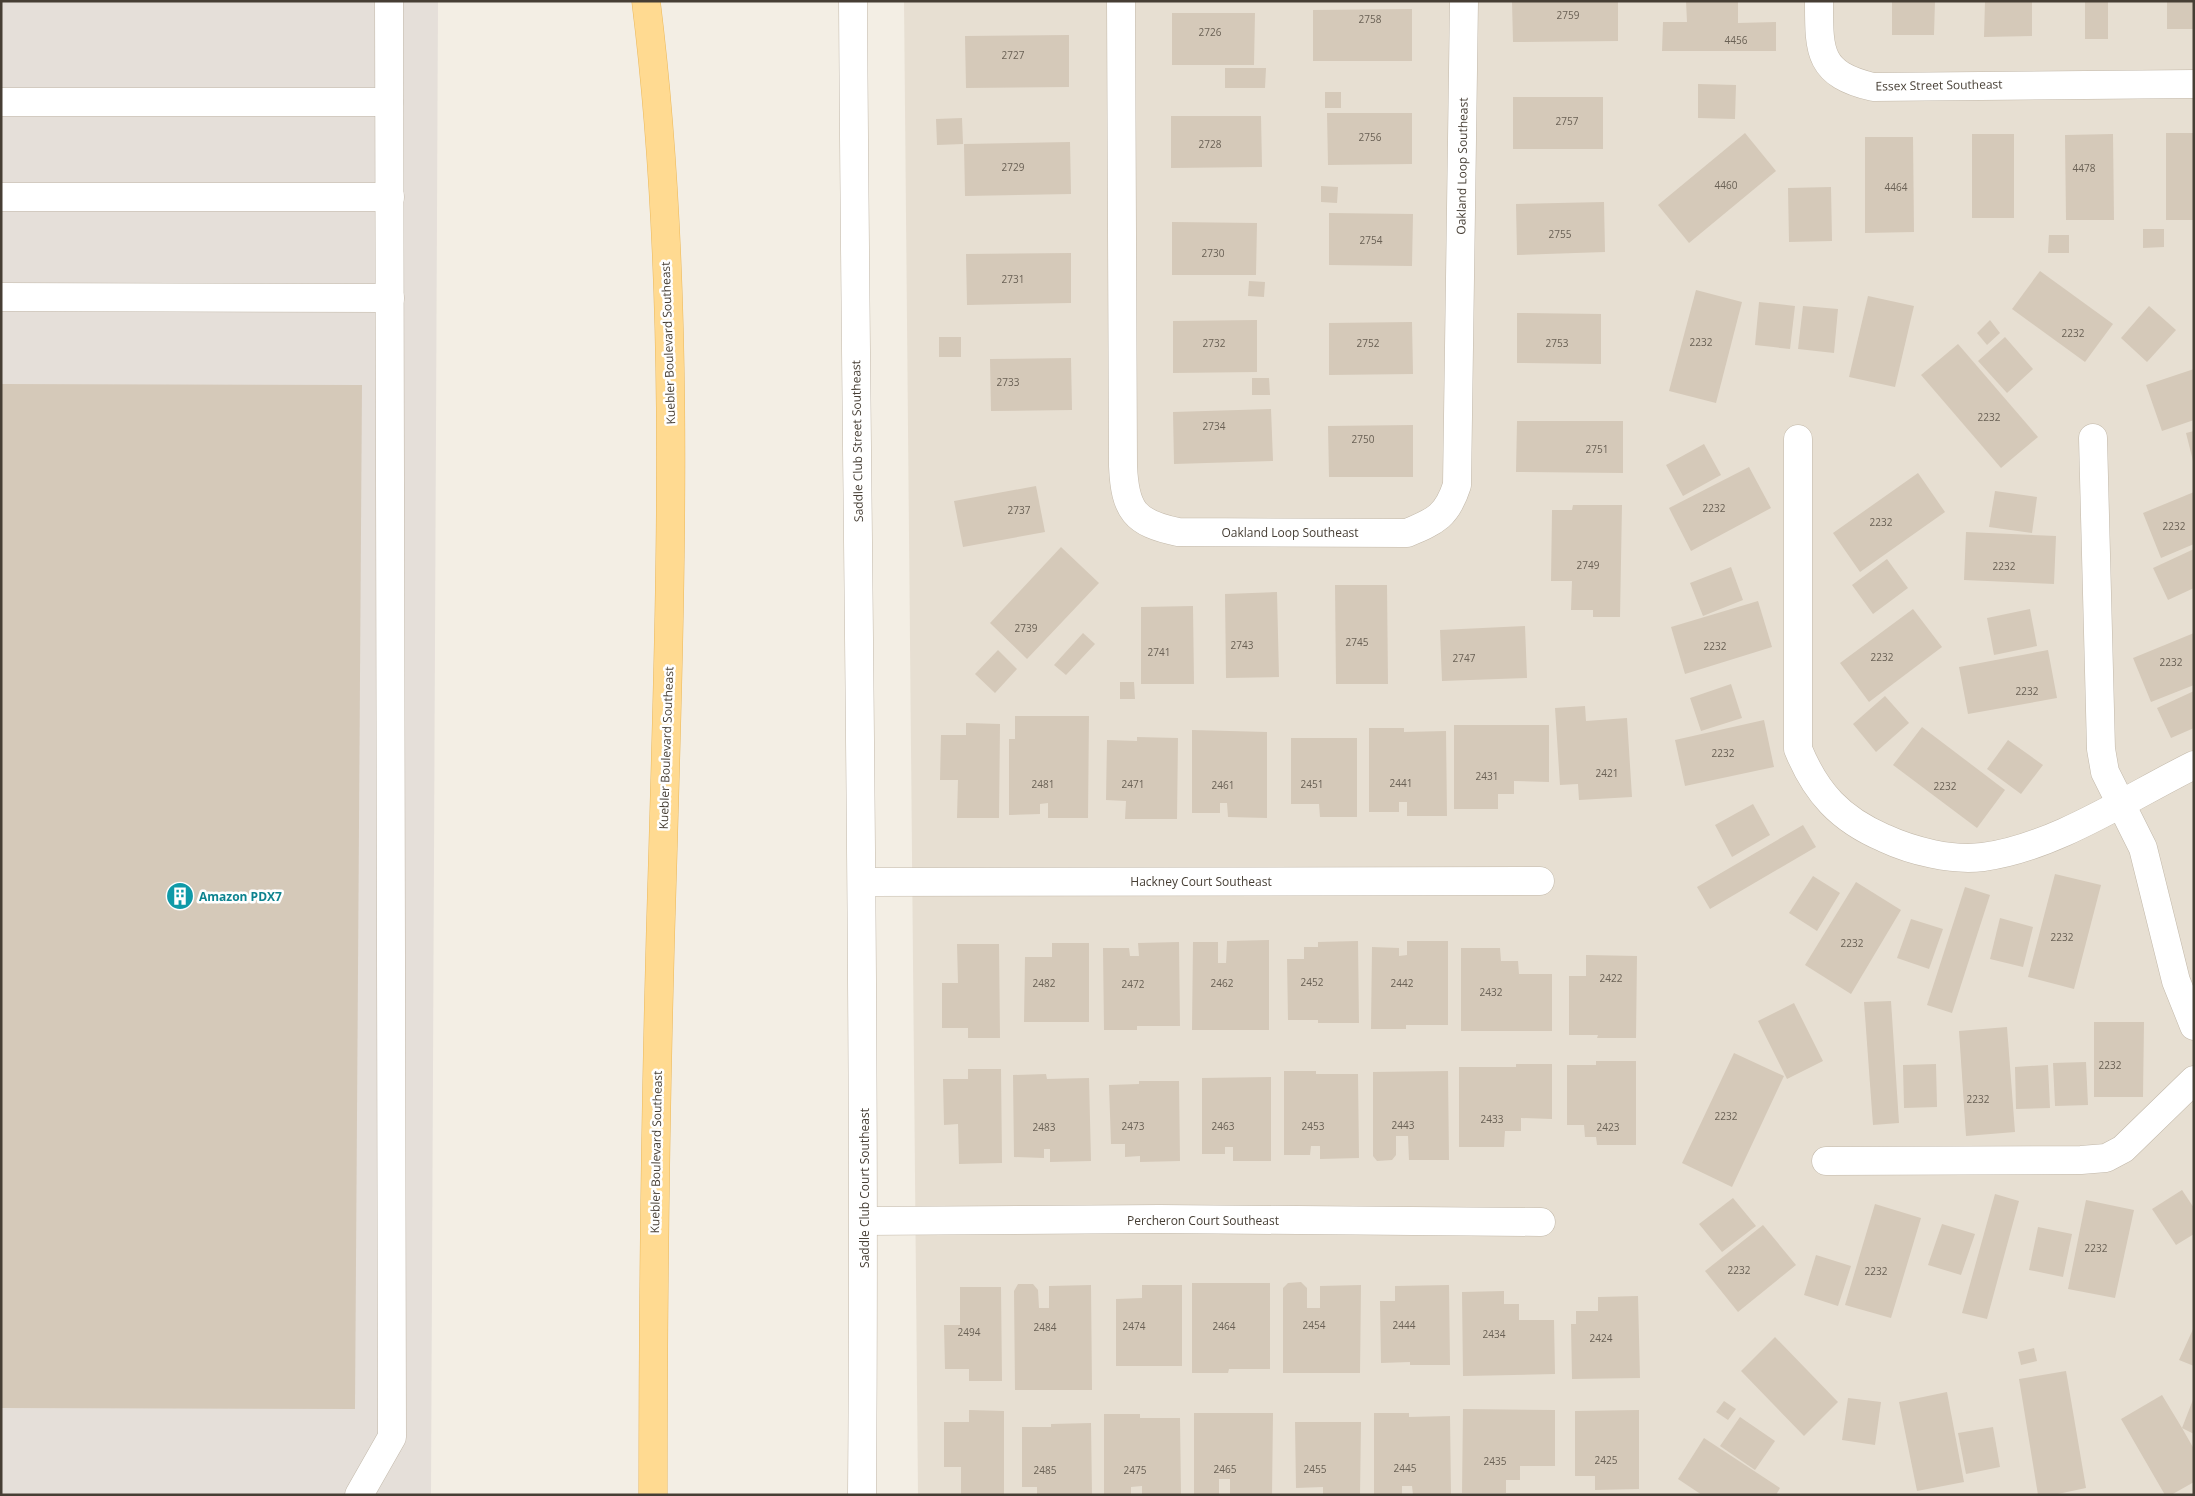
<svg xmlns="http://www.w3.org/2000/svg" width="2195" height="1496" viewBox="0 0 2195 1496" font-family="'Open Sans',sans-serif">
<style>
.residential{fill:#e7dfd2}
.industrial{fill:#e5dfd9}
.building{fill:#d5c9b9}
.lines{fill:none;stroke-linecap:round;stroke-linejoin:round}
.minor-casing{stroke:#c2b8a9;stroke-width:29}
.major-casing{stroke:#ebb85a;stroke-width:29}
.minor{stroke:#fff;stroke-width:28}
.major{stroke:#ffda91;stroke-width:28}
.labels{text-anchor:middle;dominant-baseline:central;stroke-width:5;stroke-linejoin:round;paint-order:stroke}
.number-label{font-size:10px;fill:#6a6155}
.street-label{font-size:12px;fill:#463e34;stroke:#fff}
.culture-label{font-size:12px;font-weight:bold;fill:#0d838f;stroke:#fff;text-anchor:start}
</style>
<rect width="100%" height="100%" fill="#f3eee4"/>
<!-- residential -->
<path class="residential" d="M904 1H2194V1495H918Z"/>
<!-- industrial -->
<path class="industrial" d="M1 1H438L431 1495H1Z"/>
<!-- building -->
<g class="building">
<path d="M1512 1H1618V41L1513 42Z"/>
<path d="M1686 1H1738V23L1776 22V51H1662L1663 22H1687Z"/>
<path d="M1892 1H1935L1934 35H1892Z"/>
<path d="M1985 1H2032V36L1984 37Z"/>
<rect x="2085" y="1" width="23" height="38"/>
<rect x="2167" y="1" width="27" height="28"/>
<path d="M1412 9V61H1313V10Z"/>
<path d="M1172 13H1255L1254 65H1172Z"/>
<path d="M1069 35V87L966 88 965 36Z"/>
<path d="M1225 68H1266L1265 88H1225Z"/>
<path d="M1698 84 1736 85 1735 119 1698 118Z"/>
<rect x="1325" y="92" width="16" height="16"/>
<rect x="1513" y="97" width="90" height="52"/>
<path d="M1327 113H1412V164L1328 165Z"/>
<path d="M1171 116H1261L1262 167 1171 168Z"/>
<path d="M962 118 963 144 937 145 936 119Z"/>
<path d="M1745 133 1776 171 1689 243 1658 205Z"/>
<rect x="2166" y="133" width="28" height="87"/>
<rect x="1972" y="134" width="42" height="84"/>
<path d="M2113 134 2114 220H2066L2065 135Z"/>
<path d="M1865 137H1913L1914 232 1865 233Z"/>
<path d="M1070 142 1071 194 965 196 964 144Z"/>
<path d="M1321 186 1338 187 1337 203 1321 202Z"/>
<path d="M1831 187 1832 241 1789 242 1788 188Z"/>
<path d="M1604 202 1605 252 1517 255 1516 204Z"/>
<path d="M1329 213 1413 214 1412 266 1329 265Z"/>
<path d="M1172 222 1257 223 1256 275H1172Z"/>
<path d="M2143 229H2164V247L2143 248Z"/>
<path d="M2049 235H2069V253H2048Z"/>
<path d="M1071 253V303L967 305 966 254Z"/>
<path d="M2040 271 2113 324 2085 362 2012 309Z"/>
<path d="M1249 281 1265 282 1264 297 1248 296Z"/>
<path d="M1696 290 1742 302 1716 403 1669 391Z"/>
<path d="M1868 296 1914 306 1895 387 1849 377Z"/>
<path d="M1759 302 1795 306 1790 349 1755 345Z"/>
<path d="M1803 306 1838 309 1834 353 1798 349Z"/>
<path d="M2149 306 2176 330 2147 362 2121 338Z"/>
<path d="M1517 313 1601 314V364L1517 363Z"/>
<path d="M1257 320V372L1173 373V321Z"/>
<path d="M1990 320 2000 333 1987 345 1977 333Z"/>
<path d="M1412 322 1413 374 1329 375V323Z"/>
<rect x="939" y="337" width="22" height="20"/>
<path d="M2005 337 2033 369 2007 393 1978 361Z"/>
<path d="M1958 344 2038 437 2001 468 1921 375Z"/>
<path d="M1071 358 1072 410 991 411 990 359Z"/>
<path d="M2194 369V420L2162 431 2146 385Z"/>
<path d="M1252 378H1269L1270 395H1252Z"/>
<path d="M1 384 362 385 355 1409 1 1408Z"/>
<path d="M1271 409 1273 461 1174 464 1173 412Z"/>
<path d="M1517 421H1623V473L1516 472Z"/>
<path d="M1413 425V477H1329L1328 426Z"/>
<path d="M2194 431V461H2193L2186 433Z"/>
<path d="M1704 444 1721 475 1683 496 1666 465Z"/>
<path d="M1749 467 1771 508 1691 551 1669 508Z"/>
<path d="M1918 473 1945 512 1860 572 1833 533Z"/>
<path d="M1036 486 1045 532 963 547 954 501Z"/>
<path d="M1995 491 2037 497 2032 533 1989 527Z"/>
<path d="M2194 492V544L2161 558 2143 513Z"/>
<path d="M1573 505H1622L1620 617H1593V610H1571L1572 581H1551L1552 510H1572Z"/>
<path d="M1966 532 2056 536 2054 584 1964 580Z"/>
<path d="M1061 547 1099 583 1027 659 990 623Z"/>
<path d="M2194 549V588L2168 600 2153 568Z"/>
<path d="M1887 559 1908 588 1873 614 1852 585Z"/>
<path d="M1731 567 1743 600 1703 616 1690 583Z"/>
<path d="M1335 585H1387L1388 684H1336Z"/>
<path d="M1277 592 1279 677 1226 678 1225 594Z"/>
<path d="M1758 601 1772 647 1685 674 1671 627Z"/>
<path d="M1193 606 1194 684H1141V607Z"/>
<path d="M1913 609 1942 647 1869 702 1840 663Z"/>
<path d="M2030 609 2037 646 1994 655 1987 618Z"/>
<path d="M1525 626 1527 678 1442 681 1440 630Z"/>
<path d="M1083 633 1095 644 1066 675 1054 665Z"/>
<path d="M2194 633V685L2151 702 2133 658Z"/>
<path d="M998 650 1017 669 995 693 975 674Z"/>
<path d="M2048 650 2057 698 1968 714 1959 667Z"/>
<path d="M1120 682H1134L1135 699H1120Z"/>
<path d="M1731 684 1742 718 1701 731 1690 698Z"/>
<path d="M2194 691V728L2171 738 2157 708Z"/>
<path d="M1885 696 1909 723 1876 752 1853 724Z"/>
<path d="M1585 706 1586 721 1627 718 1632 797 1579 800 1578 784 1560 785 1555 708Z"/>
<path d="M1015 716H1089L1088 818H1048V803L1040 804V814L1009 815V739H1015Z"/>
<path d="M1764 720 1774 767 1685 786 1675 740Z"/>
<path d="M966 723 1000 724 999 818H957L958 780H940L941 735H966Z"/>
<path d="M1454 725H1549V782L1514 781V794H1498V809H1454Z"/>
<path d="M1922 727 2005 790 1977 828 1893 765Z"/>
<path d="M1369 728H1404V732L1446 731 1447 816H1407V802H1399V812H1369Z"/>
<path d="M1192 730 1267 732V818L1228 817 1227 803H1220V813H1192Z"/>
<path d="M1137 737 1178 738 1177 819H1125L1126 801 1106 800 1107 740 1137 741Z"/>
<path d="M1291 738H1357V817H1320L1319 804H1291Z"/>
<path d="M2008 740 2043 765 2021 794 1987 769Z"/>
<path d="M1753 804 1770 835 1732 857 1715 825Z"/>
<path d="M1803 825 1816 847 1710 909 1697 887Z"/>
<path d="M2055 874 2101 885 2074 989 2028 977Z"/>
<path d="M1813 876 1840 893 1817 931 1789 913Z"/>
<path d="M1856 882 1901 910 1851 994 1805 965Z"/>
<path d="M1965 887 1990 895 1952 1013 1927 1005Z"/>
<path d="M2000 918 2033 927 2023 967 1990 959Z"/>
<path d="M1911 919 1943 929 1929 969 1897 958Z"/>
<path d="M1269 940V1030H1192L1193 942H1218V963H1226L1227 941Z"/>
<path d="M1358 941 1359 1023H1318V1020H1288L1287 959H1304V947H1318V942Z"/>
<path d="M1407 941H1448V1025H1406V1029H1371L1372 947 1399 948V956L1407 955Z"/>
<path d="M1179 942 1180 1026H1137V1030H1104L1103 948H1129L1130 956H1139L1138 943Z"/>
<path d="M1052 943H1089V1022H1024L1025 957H1052Z"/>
<path d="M957 944H999L1000 1038H968V1028H942V983H958Z"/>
<path d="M1461 948H1500L1501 961H1518L1519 974H1552V1031H1461Z"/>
<path d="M1586 955 1637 956 1636 1038H1597L1598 1035H1569V976H1586Z"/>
<path d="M1891 1001 1899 1123 1873 1125 1864 1002Z"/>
<path d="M1794 1003 1823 1061 1787 1079 1758 1021Z"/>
<path d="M2094 1022H2144L2143 1097H2094Z"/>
<path d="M2007 1027 2015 1132 1966 1136 1959 1031Z"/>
<path d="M1734 1053 1784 1076 1732 1187 1682 1163Z"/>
<path d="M1596 1061H1636V1145H1597L1596 1137H1585L1584 1125H1567V1065H1596Z"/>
<path d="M2086 1062 2088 1105 2055 1106 2053 1063Z"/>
<path d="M1516 1064H1552V1119L1521 1118V1131H1505L1504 1147H1459V1067H1516Z"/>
<path d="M1936 1064 1937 1107 1904 1108 1903 1065Z"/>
<path d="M2048 1065 2050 1108 2016 1109 2015 1067Z"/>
<path d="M968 1069H1001L1002 1163 959 1164 958 1124 944 1125 943 1079H968Z"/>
<path d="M1284 1071H1316V1074H1358L1359 1158 1320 1159V1146H1311L1310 1155H1284Z"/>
<path d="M1448 1071 1449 1160H1409L1408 1136H1396V1155L1392 1160 1377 1161 1373 1156V1072Z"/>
<path d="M1046 1074 1047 1079 1089 1078 1091 1161 1050 1162V1149H1044V1158L1014 1157 1013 1075Z"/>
<path d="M1271 1077V1161H1233V1147H1225V1154H1202V1078Z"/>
<path d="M1139 1081H1179L1180 1161 1140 1162V1156L1125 1157V1144H1111L1109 1085 1139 1084Z"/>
<path d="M2182 1190 2194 1208V1234L2176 1245 2152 1209Z"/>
<path d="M1995 1194 2019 1201 1987 1319 1962 1313Z"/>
<path d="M1733 1198 1756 1226 1722 1252 1699 1224Z"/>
<path d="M2086 1200 2134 1210 2115 1298 2068 1289Z"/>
<path d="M1875 1204 1921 1218 1891 1318 1845 1305Z"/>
<path d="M1942 1224 1975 1234 1961 1275 1928 1265Z"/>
<path d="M1763 1225 1796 1265 1738 1312 1705 1271Z"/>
<path d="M2038 1227 2072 1234 2063 1277 2029 1270Z"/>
<path d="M1816 1255 1851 1266 1838 1306 1804 1295Z"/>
<path d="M1301 1282 1307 1288V1308H1320V1286L1361 1285 1360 1373H1283V1288L1288 1283Z"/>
<path d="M1192 1283H1270V1369H1229L1228 1373H1192Z"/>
<path d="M1018 1284H1033L1038 1290 1039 1308H1049V1286L1091 1285 1092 1390H1015L1014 1291Z"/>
<path d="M1142 1285H1182V1366H1116V1299L1142 1298Z"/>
<path d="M1449 1285 1450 1365H1410V1362L1381 1363 1380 1301H1395V1286Z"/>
<path d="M960 1287H1001L1002 1381H969V1369H945L944 1325H960Z"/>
<path d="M1504 1291V1304H1519V1320H1554L1555 1374 1463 1376 1462 1292Z"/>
<path d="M1638 1296 1640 1378 1572 1379 1571 1324H1576V1311H1598V1297Z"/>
<path d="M2194 1327V1366L2179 1360Z"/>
<path d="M1775 1337 1838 1402 1804 1436 1741 1371Z"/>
<path d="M2034 1348 2037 1361 2021 1365 2018 1352Z"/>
<path d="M2066 1371 2086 1488 2053 1495H2038L2019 1379Z"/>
<path d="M1947 1392 1964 1482 1917 1491 1899 1402Z"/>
<path d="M2162 1395 2182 1428 2194 1397V1434L2182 1428 2194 1449V1482L2171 1495H2165L2121 1419Z"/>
<path d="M1848 1398 1881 1402 1875 1445 1842 1440Z"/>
<path d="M1724 1401 1736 1409 1728 1420 1716 1412Z"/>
<path d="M1463 1409 1555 1410V1466H1520V1480H1506V1493H1462Z"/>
<path d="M969 1410 1004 1411V1495H961V1467H944V1422H969Z"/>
<path d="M1639 1410V1489L1595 1490V1476H1575V1411Z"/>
<path d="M1194 1413H1273L1272 1495H1230V1479H1219V1495H1194Z"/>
<path d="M1374 1413H1409V1417L1450 1416 1451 1495H1413L1412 1486H1402V1495H1374Z"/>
<path d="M1104 1414H1140V1418H1180L1181 1495H1142V1486L1131 1487V1495H1104Z"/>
<path d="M1740 1417 1775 1441 1755 1470 1720 1446Z"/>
<path d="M1295 1422H1361L1360 1495H1323V1487L1296 1488Z"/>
<path d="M1091 1423 1092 1495H1037V1487H1022V1427H1051V1424Z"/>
<path d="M1993 1427 2000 1467 1966 1474 1958 1433Z"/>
<path d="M1704 1438 1780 1488 1776 1495H1702L1678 1479Z"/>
</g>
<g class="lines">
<!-- minor casing -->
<g class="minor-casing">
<g id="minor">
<path d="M853 1C856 499 866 997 862 1495"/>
<path d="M1121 1 1123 466C1125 510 1134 523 1178 532L1407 533C1436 521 1447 516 1457 485L1464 1"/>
<path d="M1819 1C1819 52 1818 74 1873 87L2194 84"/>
<path d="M1 102H389"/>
<path d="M1 197H390"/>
<path d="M1 297 390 298"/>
<path d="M2093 438 2101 749 2105 772 2143 848 2176 981 2194 1026"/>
<path d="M1798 439V749C1816 793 1840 819 1884 838 1912 851 1952 861 1983 857 2054 848 2131 796 2194 765"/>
<path d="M862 882 1540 881"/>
<path d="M1826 1161 2081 1160 2106 1158 2123 1149 2194 1080"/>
<path d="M864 1221 1160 1219 1541 1222"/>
<path d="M359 1495 392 1437 389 1"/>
</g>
</g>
<!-- major casing -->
<g class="major-casing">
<path id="major" d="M646 1C681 282 671 567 663 849 656 1064 653 1279 653 1495"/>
</g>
<!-- minor -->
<use href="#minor" class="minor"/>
<!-- major -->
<use href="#major" class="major"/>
</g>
<!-- icons -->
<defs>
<g id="building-disc" transform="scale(1.4375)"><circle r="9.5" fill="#0f9aa8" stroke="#fff"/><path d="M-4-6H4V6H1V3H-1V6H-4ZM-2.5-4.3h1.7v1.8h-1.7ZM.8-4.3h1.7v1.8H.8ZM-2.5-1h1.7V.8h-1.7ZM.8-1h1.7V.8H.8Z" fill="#fff"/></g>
</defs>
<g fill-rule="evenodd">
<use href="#building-disc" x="180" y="896"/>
</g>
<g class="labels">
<!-- number labels -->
<g class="number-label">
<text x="1568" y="15">2759</text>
<text x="1370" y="19">2758</text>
<text x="1210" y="32">2726</text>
<text x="1736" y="40">4456</text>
<text x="1013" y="55">2727</text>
<text x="1567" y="121">2757</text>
<text x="1370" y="137">2756</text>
<text x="1210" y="144">2728</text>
<text x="1013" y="167">2729</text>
<text x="2084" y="168">4478</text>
<text x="1726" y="185">4460</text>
<text x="1896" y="187">4464</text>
<text x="1560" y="234">2755</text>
<text x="1371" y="240">2754</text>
<text x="1213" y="253">2730</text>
<text x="1013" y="279">2731</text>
<text x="2073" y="333">2232</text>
<text x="1701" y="342">2232</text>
<text x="1214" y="343">2732</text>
<text x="1368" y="343">2752</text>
<text x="1557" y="343">2753</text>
<text x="1008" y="382">2733</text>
<text x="1989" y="417">2232</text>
<text x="1214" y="426">2734</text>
<text x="1363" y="439">2750</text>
<text x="1597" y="449">2751</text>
<text x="1714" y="508">2232</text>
<text x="1019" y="510">2737</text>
<text x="1881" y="522">2232</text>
<text x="2174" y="526">2232</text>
<text x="1588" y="565">2749</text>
<text x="2004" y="566">2232</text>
<text x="1026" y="628">2739</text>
<text x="1357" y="642">2745</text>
<text x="1242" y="645">2743</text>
<text x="1715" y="646">2232</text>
<text x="1159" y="652">2741</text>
<text x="1882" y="657">2232</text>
<text x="1464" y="658">2747</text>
<text x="2171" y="662">2232</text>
<text x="2027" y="691">2232</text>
<text x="1723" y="753">2232</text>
<text x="1607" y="773">2421</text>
<text x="1487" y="776">2431</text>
<text x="1401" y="783">2441</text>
<text x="1043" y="784">2481</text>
<text x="1133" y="784">2471</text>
<text x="1312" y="784">2451</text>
<text x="1223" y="785">2461</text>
<text x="1945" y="786">2232</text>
<text x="2062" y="937">2232</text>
<text x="1852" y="943">2232</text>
<text x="1611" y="978">2422</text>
<text x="1312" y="982">2452</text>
<text x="1044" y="983">2482</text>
<text x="1222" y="983">2462</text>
<text x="1402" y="983">2442</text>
<text x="1133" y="984">2472</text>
<text x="1491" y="992">2432</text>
<text x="2110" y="1065">2232</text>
<text x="1978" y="1099">2232</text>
<text x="1726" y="1116">2232</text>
<text x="1492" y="1119">2433</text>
<text x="1403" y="1125">2443</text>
<text x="1133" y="1126">2473</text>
<text x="1223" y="1126">2463</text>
<text x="1313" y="1126">2453</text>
<text x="1044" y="1127">2483</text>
<text x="1608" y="1127">2423</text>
<text x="2096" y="1248">2232</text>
<text x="1739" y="1270">2232</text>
<text x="1876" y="1271">2232</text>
<text x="1314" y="1325">2454</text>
<text x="1404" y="1325">2444</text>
<text x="1134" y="1326">2474</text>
<text x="1224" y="1326">2464</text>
<text x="1045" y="1327">2484</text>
<text x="969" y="1332">2494</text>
<text x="1494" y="1334">2434</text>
<text x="1601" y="1338">2424</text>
<text x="1606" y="1460">2425</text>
<text x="1495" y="1461">2435</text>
<text x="1405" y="1468">2445</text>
<text x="1225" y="1469">2465</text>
<text x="1315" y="1469">2455</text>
<text x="1045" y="1470">2485</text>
<text x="1135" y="1470">2475</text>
</g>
<!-- street labels -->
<g class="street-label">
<text transform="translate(1939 85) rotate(-1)">Essex Street Southeast</text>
<text transform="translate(1462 166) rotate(-89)">Oakland Loop Southeast</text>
<text transform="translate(668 343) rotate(-92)">Kuebler Boulevard Southeast</text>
<text transform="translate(857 441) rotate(-91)">Saddle Club Street Southeast</text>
<text x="1290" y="532">Oakland Loop Southeast</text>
<text transform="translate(666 748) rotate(-88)">Kuebler Boulevard Southeast</text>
<text x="1201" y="881">Hackney Court Southeast</text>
<text transform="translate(656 1152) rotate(-89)">Kuebler Boulevard Southeast</text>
<text transform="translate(864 1188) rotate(-90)">Saddle Club Court Southeast</text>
<text x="1203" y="1220">Percheron Court Southeast</text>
</g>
<!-- culture labels -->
<g class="culture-label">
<text x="199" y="896">Amazon PDX7</text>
</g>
</g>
<!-- border -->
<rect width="2195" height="1496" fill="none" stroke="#463e34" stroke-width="5"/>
</svg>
